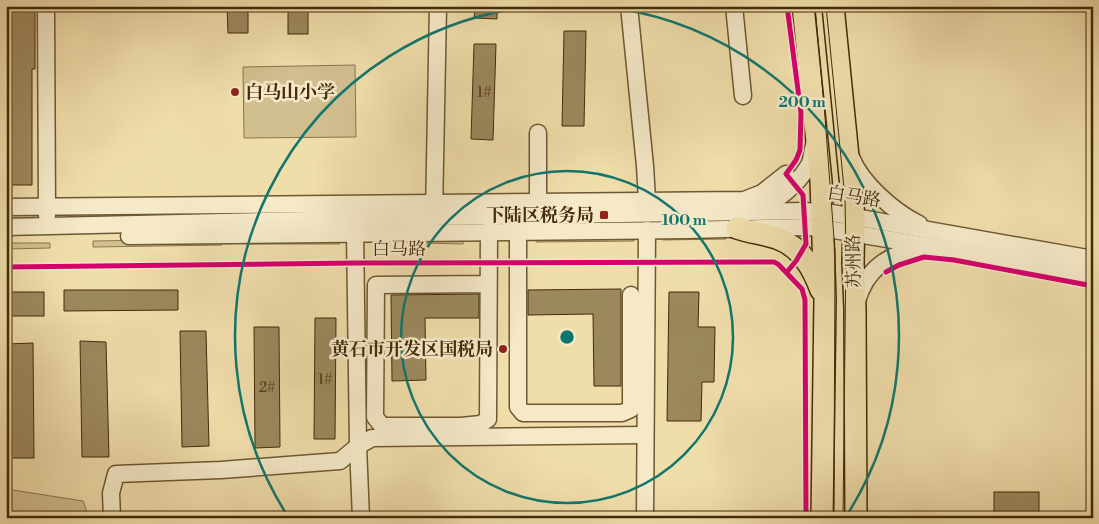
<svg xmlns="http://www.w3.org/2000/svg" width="1099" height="524" viewBox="0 0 1099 524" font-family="'Libre Bodoni','Noto Serif SC',serif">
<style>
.green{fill:#d2bf8f;stroke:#8a754c}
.building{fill:#9c885d;stroke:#432b09}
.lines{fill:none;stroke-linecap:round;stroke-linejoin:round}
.minor-casing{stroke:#6e5831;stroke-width:19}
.major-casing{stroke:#432b09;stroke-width:24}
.minor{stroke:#f5e9c8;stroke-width:16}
.major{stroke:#efddaa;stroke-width:21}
.tram{stroke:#432b09;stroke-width:1}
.cycleway-casing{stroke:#f5e9c8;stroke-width:8}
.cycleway{stroke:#d6006c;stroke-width:5}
.ring{fill:none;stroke:#0f766e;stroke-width:2.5}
.poi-dot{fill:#8f2418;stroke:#f5e9c8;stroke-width:2}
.labels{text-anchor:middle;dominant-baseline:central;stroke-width:5;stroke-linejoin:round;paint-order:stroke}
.number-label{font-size:15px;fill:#59421e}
.poi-label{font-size:18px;font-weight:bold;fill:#432b09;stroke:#f5e9c8;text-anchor:end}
.street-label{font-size:18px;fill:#432b09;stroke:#f5e9c8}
.centre{fill:#0f766e;stroke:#f5e9c8;stroke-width:2.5}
.ring-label{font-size:15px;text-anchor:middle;font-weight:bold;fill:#0f766e;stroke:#f5e9c8;stroke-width:5;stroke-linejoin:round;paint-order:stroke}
</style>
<rect width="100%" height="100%" fill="#efddaa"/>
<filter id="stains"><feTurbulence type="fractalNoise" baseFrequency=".004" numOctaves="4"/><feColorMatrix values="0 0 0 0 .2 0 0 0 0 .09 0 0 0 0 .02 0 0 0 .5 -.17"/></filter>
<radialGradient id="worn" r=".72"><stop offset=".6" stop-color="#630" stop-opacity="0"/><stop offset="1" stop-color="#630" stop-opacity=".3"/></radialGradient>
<!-- green -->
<g class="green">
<path d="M355 65 356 137 244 138 243 67Z"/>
<path d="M219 210V216L90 218V212Z"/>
<rect x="6" y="213" width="28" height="6"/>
<path d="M726 233V239L663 240 662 234Z"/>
<path d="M634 235V241L536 242V236Z"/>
<path d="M423 237 463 238V244L423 243Z"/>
<rect x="246" y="238" width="93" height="6"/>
<path d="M222 239V245L93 247V241Z"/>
<path d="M6 243H50V248L6 249Z"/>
<path d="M6 489 83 501 89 518H6Z"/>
</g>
<!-- building -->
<g class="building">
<path d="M11 6H35V69H32V185H7V81H11Z"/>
<path d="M227 6H248V33H228Z"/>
<rect x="288" y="6" width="20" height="28"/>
<path d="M475 6H497V19L474 18Z"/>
<path d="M564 31H586L584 126H562Z"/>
<path d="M474 44H496L493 140 471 139Z"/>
<path d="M621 289V386H594L593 314 528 315V290Z"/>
<path d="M64 290H178V310L64 311Z"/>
<rect x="6" y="292" width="38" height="24"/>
<path d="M669 292H699L698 327H715L714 382H702L701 421H667Z"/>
<path d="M479 294V318H425L426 380 392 381 391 295Z"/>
<path d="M315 318H336L335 439H314Z"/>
<path d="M254 327H279L280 447 255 448Z"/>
<path d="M180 331H206L209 446 182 447Z"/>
<path d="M80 341 106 342 109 457H82Z"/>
<path d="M33 343 34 458H7L6 344Z"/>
<rect x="994" y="492" width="45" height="26"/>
</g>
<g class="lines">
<!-- minor casing -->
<g class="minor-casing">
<g id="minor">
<path d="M46 6 47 216"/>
<path d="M629 6 645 166 647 200"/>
<path d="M734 6 743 96"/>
<path d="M538 133V211"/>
<path d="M851 157C861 183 894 212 919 224"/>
<path d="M6 207 744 200 762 193 786 174"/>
<path d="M753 208C775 205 798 184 809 165 812 160 812 151 814 145"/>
<path d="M434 214 438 6"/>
<path d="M6 227 434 217 804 211 832 213 1093 259"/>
<path d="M518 230V407L523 413H622L631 409V295"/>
<path d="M355 232 358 446 372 438 645 435"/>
<path d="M129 236 688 230 806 227 822 228 1093 274"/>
<path d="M488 284 376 285 375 417 382 426H461L481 424 488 419 489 231"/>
<path d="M857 301C866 269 890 252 923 249"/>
<path d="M358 446 361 518"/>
<path d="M112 518 111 493 116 474 221 470 340 461 358 446"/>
<path d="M645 518 647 230"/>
</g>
</g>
<!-- major casing -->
<g class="major-casing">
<g id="major">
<path d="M803 6 821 181 825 299 822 518"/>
<path d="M833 6 854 217 853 262 855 308 856 518"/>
<path d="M737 228C751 233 767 234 779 239 802 248 813 269 821 290"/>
</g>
</g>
<!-- minor -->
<use href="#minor" class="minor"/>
<!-- major -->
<use href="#major" class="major"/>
<!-- tram -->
<g class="tram">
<path d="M815 6 825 117 835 252 834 518"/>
<path d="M826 6 845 198 846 251 843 518"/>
</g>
<!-- cycleway casing -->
<g class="cycleway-casing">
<g id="cycleway">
<path d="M787 6 801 113 800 150 796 160 786 174 803 195 806 244 796 261 787 272"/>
<path d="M6 267 355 263 774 262 778 264 802 289 805 300 806 518"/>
<path d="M886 272 899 265 924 257 954 260 1093 286"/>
</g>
</g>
<!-- cycleway -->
<use href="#cycleway" class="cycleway"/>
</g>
<!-- distance rings -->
<g class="ring">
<circle cx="567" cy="337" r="166"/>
<path d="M287 515A332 332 0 0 1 538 6M596 6A332 332 0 0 1 847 515"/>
</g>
<!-- markers -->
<g class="poi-dot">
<circle cx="235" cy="92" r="5"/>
<rect x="599" y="210" width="10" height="10" rx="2.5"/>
<circle cx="503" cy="349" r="5"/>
</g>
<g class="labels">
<!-- number labels -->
<g class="number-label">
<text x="484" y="92">1#</text>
<text x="325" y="379">1#</text>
<text x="267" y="387">2#</text>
</g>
<!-- poi labels -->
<g class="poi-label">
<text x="245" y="92" text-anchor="start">白马山小学</text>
<text x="594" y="215">下陆区税务局</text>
<text x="493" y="349">黄石市开发区国税局</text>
</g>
<!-- street labels -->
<g class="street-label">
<text transform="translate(854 197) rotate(9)">白马路</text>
<text x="399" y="249">白马路</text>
<text transform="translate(854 261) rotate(-91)">苏州路</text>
</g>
</g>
<circle cx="567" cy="337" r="8" class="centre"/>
<g class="ring-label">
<text x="802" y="107">200 m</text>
<text x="684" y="225">100 m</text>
</g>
<!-- margin -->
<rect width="1099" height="524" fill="none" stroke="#efddaa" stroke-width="25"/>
<rect x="8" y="8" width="1084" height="509" fill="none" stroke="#432b09" stroke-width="2.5"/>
<rect x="12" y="12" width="1074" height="499" fill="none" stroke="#432b09"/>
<rect width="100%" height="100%" filter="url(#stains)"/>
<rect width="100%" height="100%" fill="url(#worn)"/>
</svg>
